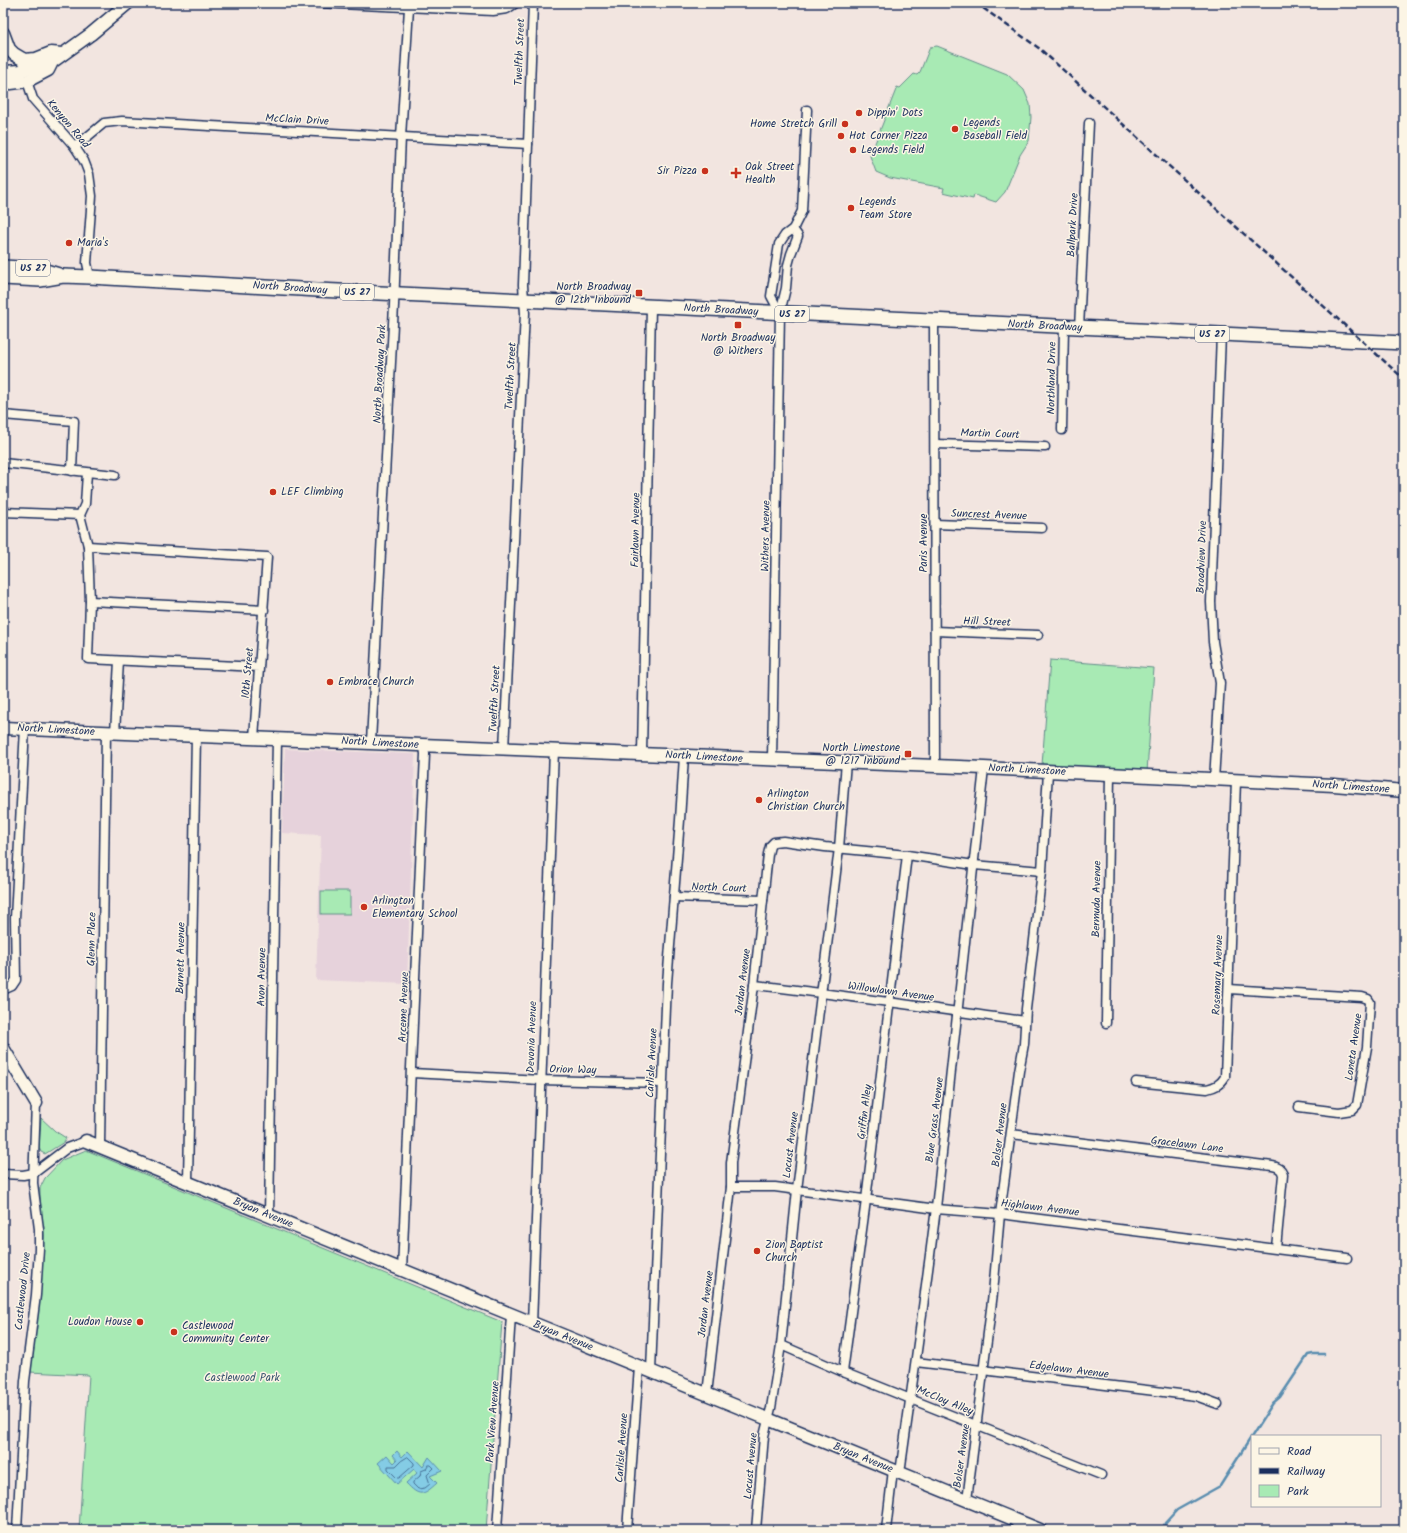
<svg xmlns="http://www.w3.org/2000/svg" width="1407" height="1533" viewBox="0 0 1407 1533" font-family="Kalam,sans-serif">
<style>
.built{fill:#e6d2db}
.green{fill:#a8eab4;stroke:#628c89}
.water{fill:#84cce5;stroke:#5a8daf}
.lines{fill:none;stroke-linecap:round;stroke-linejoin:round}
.shore{stroke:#456e94;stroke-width:1}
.stream{stroke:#5a8daf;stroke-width:2.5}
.street-casing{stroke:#1b2f5e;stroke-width:11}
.secondary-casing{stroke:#1b2f5e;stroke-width:15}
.primary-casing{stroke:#1b2f5e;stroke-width:16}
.street{stroke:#fcf5e5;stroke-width:8}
.secondary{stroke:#fcf5e5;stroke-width:12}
.primary{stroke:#fcf5e5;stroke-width:13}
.rail{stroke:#1b2f5e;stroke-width:2.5;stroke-dasharray:6 3;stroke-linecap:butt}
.poi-dot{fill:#c8321e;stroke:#fcf5e5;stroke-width:1.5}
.labels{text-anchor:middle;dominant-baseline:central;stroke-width:3;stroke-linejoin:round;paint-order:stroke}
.shield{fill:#fcf5e5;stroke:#5e6a86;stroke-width:1}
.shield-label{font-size:10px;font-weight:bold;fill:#1b2f5e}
.street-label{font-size:11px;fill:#1b2f5e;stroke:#fcf5e5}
.poi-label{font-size:11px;fill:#1b2f5e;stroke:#fcf5e5;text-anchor:start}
.park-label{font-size:11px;fill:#37546f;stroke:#fcf5e5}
</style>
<rect width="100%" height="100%" fill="#f2e5e0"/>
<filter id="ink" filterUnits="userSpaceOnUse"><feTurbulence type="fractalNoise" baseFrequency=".025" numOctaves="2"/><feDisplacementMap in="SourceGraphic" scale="8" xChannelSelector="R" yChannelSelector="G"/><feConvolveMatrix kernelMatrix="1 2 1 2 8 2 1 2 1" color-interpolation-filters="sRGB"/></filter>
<g filter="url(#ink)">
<!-- built -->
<path class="built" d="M285 749 415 754 407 984 316 980 321 835 282 833Z"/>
<!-- green -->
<g class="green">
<path d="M937 46 1007 74 1024 90 1030 104 1031 117 1029 141 1020 155 1005 192 996 202 974 195 973 199 943 192 944 188 890 178 876 172 870 156 897 87 900 88 914 74 917 75 920 72 930 47Z"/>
<path d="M1050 660 1154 668 1147 772 1042 765Z"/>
<rect x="321" y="891" width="29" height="23"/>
<path d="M41 1118 55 1131 66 1138 64 1142 45 1154 41 1152 39 1148Z"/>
<path d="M86 1150 502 1322 486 1530H79L89 1375 29 1372 44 1236 40 1199V1188L45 1178 62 1160Z"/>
</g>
<!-- water -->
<path class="water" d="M397 1451 402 1457 408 1451 423 1467 429 1457 442 1471 430 1476 437 1483C423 1496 419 1497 406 1483L417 1473 414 1469 397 1484 378 1463 387 1455 394 1463 397 1460 393 1455Z"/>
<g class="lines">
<!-- shore -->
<g class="shore">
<path d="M408 1457 414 1463V1465L399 1478H397L388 1469V1466H396L401 1461Z"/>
<path d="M429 1465H431L434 1468 427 1475 430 1484 425 1488 418 1489 413 1484V1482L420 1476 421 1471 426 1469Z"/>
</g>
<!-- stream -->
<path class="stream" d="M1163 1530 1165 1523 1177 1510 1220 1486 1273 1403 1280 1397 1308 1355 1313 1354H1324"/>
<!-- street casing -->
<g class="street-casing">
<g id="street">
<path d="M317 3 493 11 507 9 516 3"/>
<path d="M27 81 33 99 75 147 84 161 89 174 92 196 87 263 90 277"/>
<path d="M75 147 104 123 122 121 528 144"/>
<path d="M780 313 771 296 779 244 785 235 793 229 802 211 807 110"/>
<path d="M934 321 935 766"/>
<path d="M1079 328 1089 123"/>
<path d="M3 415 74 421 72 471"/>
<path d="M1062 430 1064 327"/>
<path d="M935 444 1045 447"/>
<path d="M3 463 115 475"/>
<path d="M87 473 85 504 80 515 88 546"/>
<path d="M3 512 80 515"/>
<path d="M935 524 1042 528"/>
<path d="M90 601 264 610"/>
<path d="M935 631 1038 635"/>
<path d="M115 733 119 661"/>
<path d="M254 738 267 557 88 546 90 601 88 659 259 667"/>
<path d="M371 742 394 305 401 137 409 8"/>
<path d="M504 749 525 313 523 285 533 3"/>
<path d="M642 753 651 307"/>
<path d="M772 760 780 313 786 288 788 265 791 254 798 236 793 229"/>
<path d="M1214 780 1220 683 1213 642 1211 602 1221 334"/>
<path d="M674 897 763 900"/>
<path d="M754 985C845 995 935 1009 1025 1021"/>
<path d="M1229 989 1362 997 1368 999 1370 1002 1367 1047 1357 1105 1352 1110 1339 1112 1299 1107"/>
<path d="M3 990 12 986 16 980 15 918 25 728"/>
<path d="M1106 1023 1110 775"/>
<path d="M412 1073 541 1080 662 1083"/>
<path d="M1136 1082 1207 1089C1215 1087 1220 1085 1225 1077L1236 781"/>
<path d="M1011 1134 1264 1165C1272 1166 1282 1166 1283 1175L1276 1248"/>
<path d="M100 1146 106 732"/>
<path d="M3 1174 23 1175 34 1173 67 1148 86 1141"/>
<path d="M188 1182 196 735"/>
<path d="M731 1187H775L936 1209 1000 1214 1347 1258"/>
<path d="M269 1215 277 739"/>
<path d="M402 1270 424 776 425 754 424 746"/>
<path d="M532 1324 554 750"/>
<path d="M781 1345 843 1372 1101 1475"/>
<path d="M916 1362 1196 1396 1218 1404"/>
<path d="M651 1371 667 983 680 820 684 756"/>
<path d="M843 1372 866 1200 907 855"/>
<path d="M707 1394 731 1187V1163L754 985 768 854 770 846 774 842 783 841 825 847 907 855 974 865 1042 871"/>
<path d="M900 1473C912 1385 925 1297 936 1208 953 1062 968 915 984 768"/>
<path d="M967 1500 993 1293 1000 1214 1019 1071 1024 1044 1026 1009 1042 871 1048 772"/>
<path d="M17 1530 25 1381 36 1295 39 1249V1229L33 1183 36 1103"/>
<path d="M497 1530 511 1315"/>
<path d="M627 1530 639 1367"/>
<path d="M756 1530 764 1436 771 1408 781 1345 797 1190 839 848 846 762"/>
<path d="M886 1530 893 1470"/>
<path d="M1016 1530 1017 1521"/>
</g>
</g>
<!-- secondary casing -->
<g class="secondary-casing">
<g id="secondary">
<path d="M3 33 9 49 14 54 24 60 36 59 51 53 62 54"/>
<path d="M3 72 21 71 41 62"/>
<path d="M3 84 27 81 48 70 52 62 91 34 128 3"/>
<path d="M3 728 984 768 1334 785 1404 791"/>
<path d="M3 1048 36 1103"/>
<path d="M86 1141 1040 1530"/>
</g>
</g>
<!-- primary casing -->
<g class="primary-casing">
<g id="primary">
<path d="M3 267 39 269 59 275"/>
<path d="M3 278 40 280 63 276 90 277 318 290 1404 343"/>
</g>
</g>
<!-- street -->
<use href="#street" class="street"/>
<!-- secondary -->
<use href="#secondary" class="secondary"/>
<!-- primary -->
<use href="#primary" class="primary"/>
<!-- rail -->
<path class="rail" d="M976 3 1040 49 1404 379"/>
</g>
</g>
<!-- markers -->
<g class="poi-dot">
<circle cx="859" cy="113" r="4"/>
<circle cx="845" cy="124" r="4"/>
<circle cx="955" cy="129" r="4"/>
<circle cx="841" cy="136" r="4"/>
<circle cx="853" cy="150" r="4"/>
<circle cx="705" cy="171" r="4"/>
<path d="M734 167h4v4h4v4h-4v4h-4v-4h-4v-4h4z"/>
<circle cx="851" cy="208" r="4"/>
<circle cx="69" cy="243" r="4"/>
<rect x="635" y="289" width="8" height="8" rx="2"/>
<rect x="734" y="321" width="8" height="8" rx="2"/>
<circle cx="273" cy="492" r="4"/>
<circle cx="330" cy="682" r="4"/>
<rect x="904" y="750" width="8" height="8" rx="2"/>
<circle cx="759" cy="800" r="4"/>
<circle cx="364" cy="907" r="4"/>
<circle cx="757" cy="1251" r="4"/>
<circle cx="140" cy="1322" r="4"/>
<circle cx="174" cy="1332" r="4"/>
</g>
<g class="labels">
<!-- shield labels -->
<g class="shield">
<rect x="16" y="260" width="34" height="16" rx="3"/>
<rect x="340" y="284" width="34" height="16" rx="3"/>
<rect x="775" y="306" width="34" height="16" rx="3"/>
<rect x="1195" y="326" width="34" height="16" rx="3"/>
</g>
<g class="shield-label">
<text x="33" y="268">US 27</text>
<text x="357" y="292">US 27</text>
<text x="792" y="314">US 27</text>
<text x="1212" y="334">US 27</text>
</g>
<!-- street labels -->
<g class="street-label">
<text transform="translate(520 52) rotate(-88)">Twelfth Street</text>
<text transform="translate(297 120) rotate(3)">McClain Drive</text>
<text transform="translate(68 124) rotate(50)">Kenyon Road</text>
<text transform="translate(1073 225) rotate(-87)">Ballpark Drive</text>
<text transform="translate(290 288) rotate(4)">North Broadway</text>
<text transform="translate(721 310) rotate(3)">North Broadway</text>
<text transform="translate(1045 326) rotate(3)">North Broadway</text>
<text transform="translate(380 374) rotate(-87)">North Broadway Park</text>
<text transform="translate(511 376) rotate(-87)">Twelfth Street</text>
<text transform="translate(1052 378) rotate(-89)">Northland Drive</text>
<text transform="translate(990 434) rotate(2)">Martin Court</text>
<text transform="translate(989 515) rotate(2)">Suncrest Avenue</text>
<text transform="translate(636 530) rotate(-89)">Fairlawn Avenue</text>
<text transform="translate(766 536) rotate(-89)">Withers Avenue</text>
<text transform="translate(924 543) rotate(-90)">Paris Avenue</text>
<text transform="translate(1202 557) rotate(-88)">Broadview Drive</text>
<text transform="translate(987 622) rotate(2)">Hill Street</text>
<text transform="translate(248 673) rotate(-85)">10th Street</text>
<text transform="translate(495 699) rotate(-87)">Twelfth Street</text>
<text transform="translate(56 730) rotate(3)">North Limestone</text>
<text transform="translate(380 743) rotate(3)">North Limestone</text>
<text transform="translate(704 757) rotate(3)">North Limestone</text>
<text transform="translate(1027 770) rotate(3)">North Limestone</text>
<text transform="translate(1351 787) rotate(4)">North Limestone</text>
<text transform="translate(719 888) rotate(2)">North Court</text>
<text transform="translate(1097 899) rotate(-89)">Bermuda Avenue</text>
<text transform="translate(92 939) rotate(-89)">Glenn Place</text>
<text transform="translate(181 958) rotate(-89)">Burnett Avenue</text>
<text transform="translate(1218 975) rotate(-88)">Rosemary Avenue</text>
<text transform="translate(262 977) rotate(-89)">Avon Avenue</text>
<text transform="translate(743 982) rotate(-83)">Jordan Avenue</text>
<text transform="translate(891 992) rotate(8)">Willowlawn Avenue</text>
<text transform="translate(404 1007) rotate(-88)">Arceme Avenue</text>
<text transform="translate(532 1037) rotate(-88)">Devonia Avenue</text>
<text transform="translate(1354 1047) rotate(-82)">Loneta Avenue</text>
<text transform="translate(652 1063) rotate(-87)">Carlisle Avenue</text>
<text transform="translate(573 1070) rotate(1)">Orion Way</text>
<text transform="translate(865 1112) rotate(-83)">Griffin Alley</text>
<text transform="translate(935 1120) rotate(-83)">Blue Grass Avenue</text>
<text transform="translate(1000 1135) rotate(-83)">Bolser Avenue</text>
<text transform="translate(791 1145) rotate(-83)">Locust Avenue</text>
<text transform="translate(1187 1145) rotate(7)">Gracelawn Lane</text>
<text transform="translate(1040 1208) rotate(7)">Highlawn Avenue</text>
<text transform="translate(263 1213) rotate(22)">Bryan Avenue</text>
<text transform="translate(23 1291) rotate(-84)">Castlewood Drive</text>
<text transform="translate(706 1304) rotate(-83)">Jordan Avenue</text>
<text transform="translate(563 1336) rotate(22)">Bryan Avenue</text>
<text transform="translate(1069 1370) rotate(7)">Edgelawn Avenue</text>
<text transform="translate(945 1401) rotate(22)">McCloy Alley</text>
<text transform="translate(493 1422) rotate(-86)">Park View Avenue</text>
<text transform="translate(622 1448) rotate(-86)">Carlisle Avenue</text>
<text transform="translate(962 1456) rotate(-82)">Bolser Avenue</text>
<text transform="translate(863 1458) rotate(22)">Bryan Avenue</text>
<text transform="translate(751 1466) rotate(-85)">Locust Avenue</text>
</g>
<!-- poi labels -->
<g class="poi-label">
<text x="867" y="113">Dippin' Dots</text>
<text x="963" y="123">Legends<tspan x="963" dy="13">Baseball Field</tspan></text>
<text x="837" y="124" text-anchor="end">Home Stretch Grill</text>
<text x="849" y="136">Hot Corner Pizza</text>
<text x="861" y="150">Legends Field</text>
<text x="745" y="167">Oak Street<tspan x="745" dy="13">Health</tspan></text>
<text x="697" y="171" text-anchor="end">Sir Pizza</text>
<text x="859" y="202">Legends<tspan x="859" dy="13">Team Store</tspan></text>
<text x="77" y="243">Maria's</text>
<text x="631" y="287" text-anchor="end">North Broadway<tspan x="631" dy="13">@ 12th Inbound</tspan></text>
<text x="738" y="338" text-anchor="middle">North Broadway<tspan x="738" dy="13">@ Withers</tspan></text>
<text x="281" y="492">LEF Climbing</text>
<text x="338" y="682">Embrace Church</text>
<text x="900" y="748" text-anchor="end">North Limestone<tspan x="900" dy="13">@ 1217 Inbound</tspan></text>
<text x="767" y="794">Arlington<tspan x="767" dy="13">Christian Church</tspan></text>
<text x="372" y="901">Arlington<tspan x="372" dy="13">Elementary School</tspan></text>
<text x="765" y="1245">Zion Baptist<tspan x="765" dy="13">Church</tspan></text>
<text x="132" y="1322" text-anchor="end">Loudon House</text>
<text x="182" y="1326">Castlewood<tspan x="182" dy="13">Community Center</tspan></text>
</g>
<!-- park labels -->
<g class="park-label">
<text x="242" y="1378">Castlewood Park</text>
</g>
</g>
<!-- margin -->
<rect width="1407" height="1533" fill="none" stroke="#fcf5e5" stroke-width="16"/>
<rect x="8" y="8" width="1391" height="1517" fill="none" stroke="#1b2f5e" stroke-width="1.5" filter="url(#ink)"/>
<!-- legend -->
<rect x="1251" y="1435" width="130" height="72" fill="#fcf5e5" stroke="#a2a6af"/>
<rect x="1259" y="1448" width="20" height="6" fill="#fcf5e5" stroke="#a2a6af"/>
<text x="1287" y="1455" font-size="12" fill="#1b2f5e">Road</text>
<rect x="1259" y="1468" width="20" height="6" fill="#1b2f5e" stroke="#a2a6af"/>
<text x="1287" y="1475" font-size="12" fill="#1b2f5e">Railway</text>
<rect x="1259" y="1485" width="20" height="12" fill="#a8eab4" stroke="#a2a6af"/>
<text x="1287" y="1495" font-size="12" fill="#1b2f5e">Park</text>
</svg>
